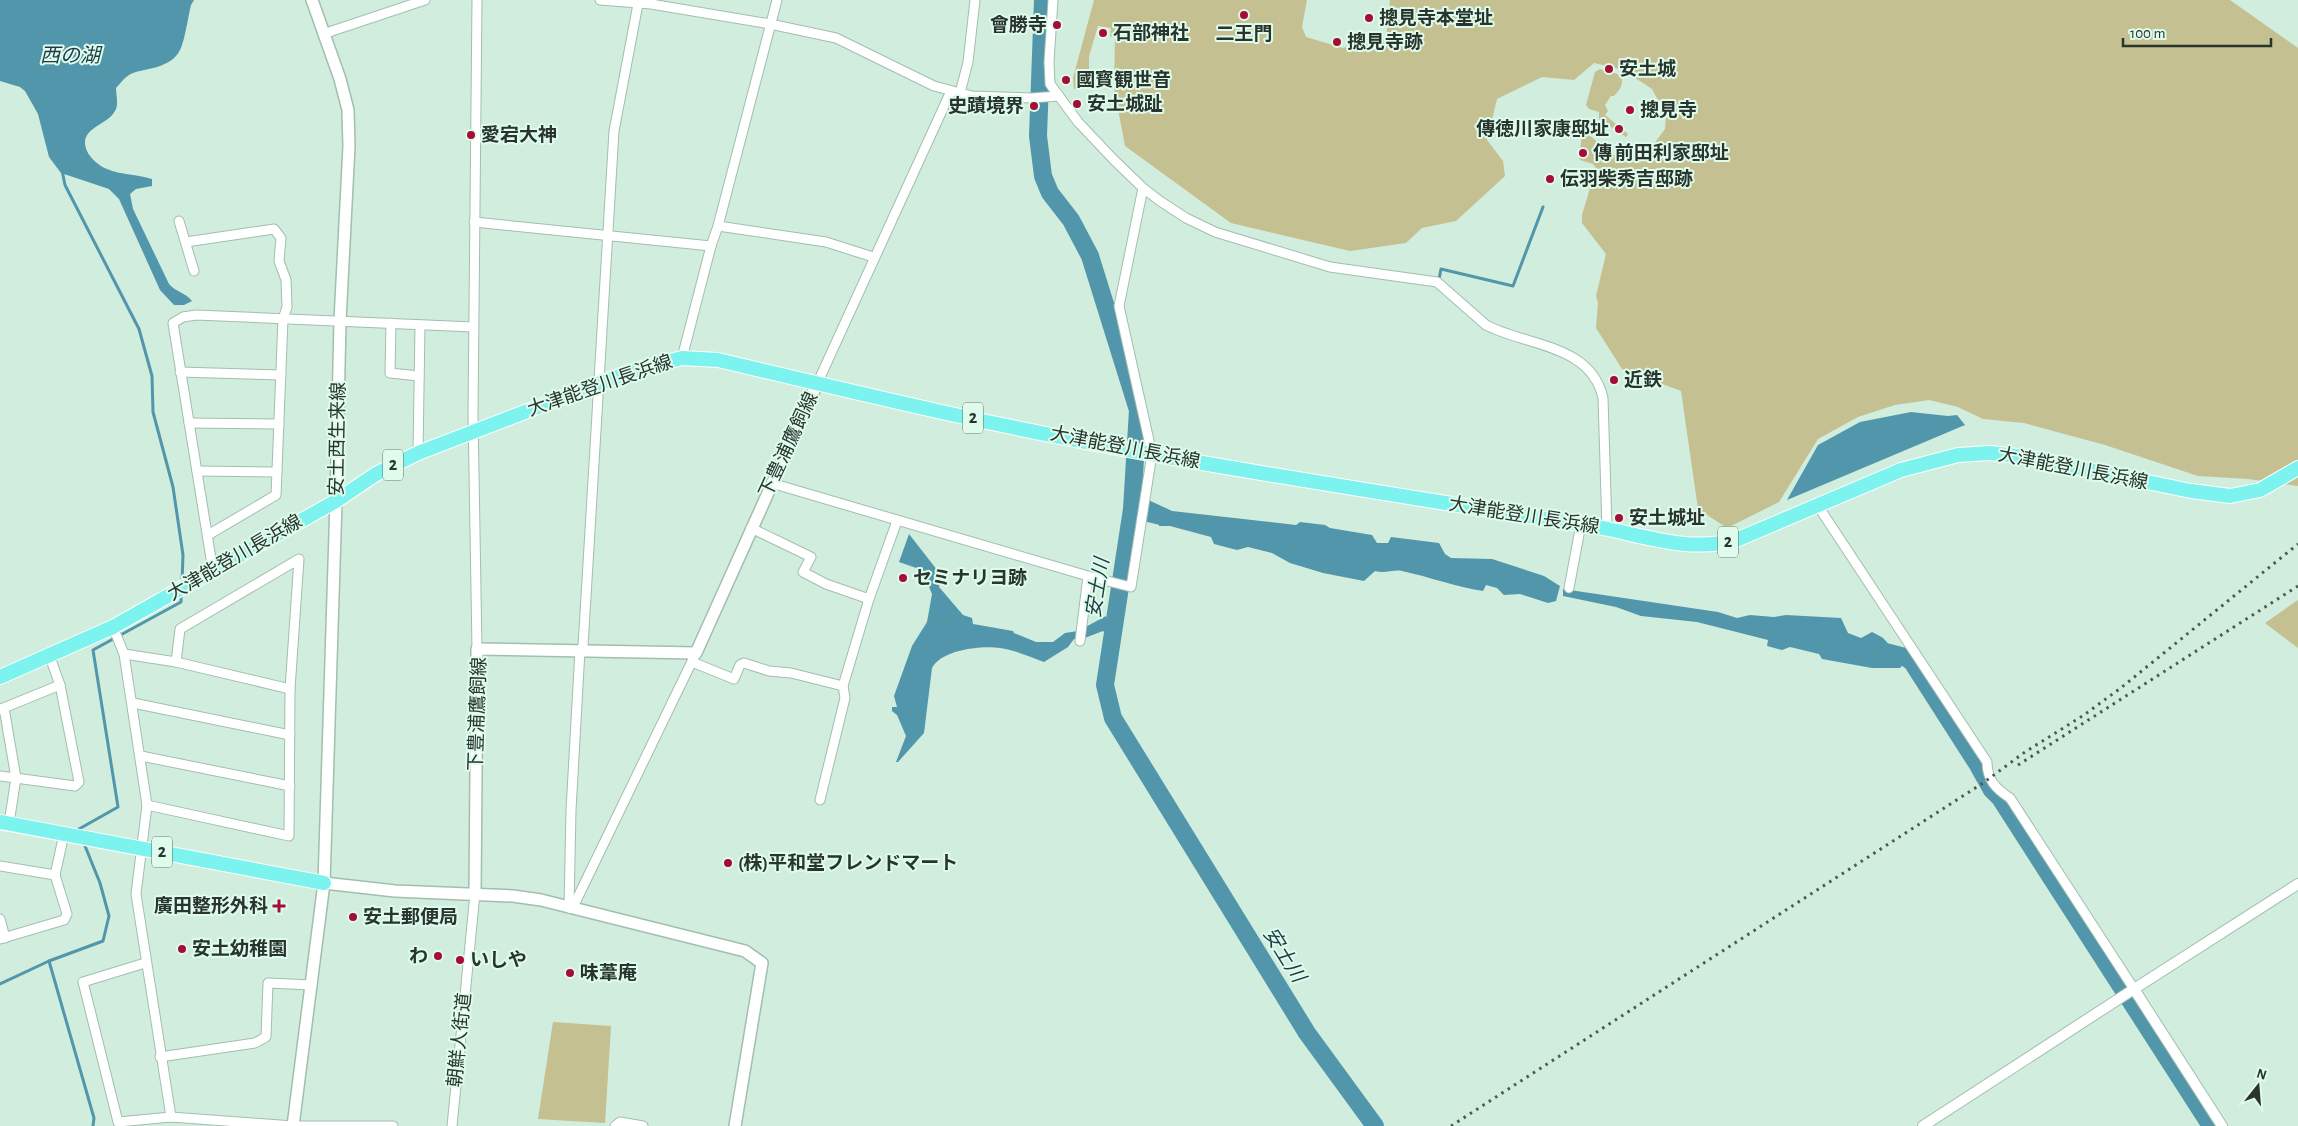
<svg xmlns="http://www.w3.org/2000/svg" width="2298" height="1126" viewBox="0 0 2298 1126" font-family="'Alegreya Sans','Noto Sans JP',sans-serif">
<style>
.green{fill:#c4c091}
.water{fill:#5296ab}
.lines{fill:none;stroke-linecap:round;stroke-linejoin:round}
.stream{stroke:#5296ab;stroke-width:3}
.river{stroke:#5296ab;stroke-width:18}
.minor-casing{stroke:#a2beaf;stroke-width:11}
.tertiary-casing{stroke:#a2beaf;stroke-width:12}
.secondary-casing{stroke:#a2beaf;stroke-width:14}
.primary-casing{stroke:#fff;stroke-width:16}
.minor{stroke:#fff;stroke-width:9}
.tertiary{stroke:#fff;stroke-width:10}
.secondary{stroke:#fff;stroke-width:11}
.primary{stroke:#7cf3ee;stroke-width:14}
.rail{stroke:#4c5b52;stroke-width:3;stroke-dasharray:2.5 5;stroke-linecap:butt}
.poi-dot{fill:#a60c36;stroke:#defbeb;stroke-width:2}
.labels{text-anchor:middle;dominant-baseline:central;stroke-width:4;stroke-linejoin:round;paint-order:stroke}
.shield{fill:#defbeb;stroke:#5f7067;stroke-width:1}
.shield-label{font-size:18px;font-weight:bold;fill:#29342e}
.poi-label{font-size:19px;font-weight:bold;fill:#29342e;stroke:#defbeb;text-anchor:start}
.street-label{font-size:19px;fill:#29342e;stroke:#defbeb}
.water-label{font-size:20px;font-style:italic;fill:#1a3b45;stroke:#defbeb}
</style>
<rect width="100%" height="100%" fill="#d1eddd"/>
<!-- green -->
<g class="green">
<path d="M1094 0H1307L1302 27 1306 37 1343 48 1346 47 1351 36 1386 40 1390 0H2230L2298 48V486L2248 479 2198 476 2105 445 2024 423 1983 419 1958 407 1929 400 1895 405 1858 417 1818 439 1779 502 1727 528 1698 509 1681 391 1622 369 1596 328 1598 303 1596 296 1606 254 1582 223V215L1596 168 1593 164 1580 160 1579 157 1582 136 1586 134 1590 136 1622 161 1643 159 1665 129 1666 115 1652 89 1623 70 1594 63 1574 80 1542 77 1497 99 1487 140 1503 161 1505 176 1456 221 1422 228 1406 243 1350 251 1231 223 1125 146 1114 88 1115 38 1110 36 1111 28 1098 26 1089 56V72L1093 87 1074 89 1073 78Z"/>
<path d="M1600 69 1621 75C1624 84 1620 90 1614 96H1611L1605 105 1608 111 1605 115 1628 134 1626 137 1599 119V112L1589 109 1586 105 1595 72Z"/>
<path d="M2298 600V648L2265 623Z"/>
<path d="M553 1022 611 1026 605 1123 538 1119Z"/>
</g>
<!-- water -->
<g class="water">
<path d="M0 0H194L191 5C188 17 185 40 180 50 171 68 148 68 133 73 125 76 121 83 116 88 116 95 119 104 115 111 107 126 77 128 87 151 90 158 99 166 107 169 121 175 137 174 152 179V186L136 189 130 194 133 209 169 284C176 292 186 293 192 301L184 305H174L160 290 119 199 109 189 61 173 49 157 38 114 25 91 20 87 0 81Z"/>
<path d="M1911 412 1948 416 1957 415 1965 425 1787 500 1818 445 1860 422Z"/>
<path d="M1142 497 1172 511 1296 525 1300 522 1325 525 1330 528 1372 535 1377 543H1388L1391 537 1439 543 1445 554 1451 558 1492 559 1544 576 1560 586 1556 601 1548 603 1520 594 1504 595 1497 588 1486 585 1483 591C1456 587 1430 577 1402 571 1394 569 1385 574 1375 571L1364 581 1323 573 1290 563 1272 553 1248 547 1237 550 1214 544 1211 537 1170 526H1159V524L1139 517Z"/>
<path d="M909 534 941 575 939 587 963 615 972 618 973 624 1013 631 1014 633 1036 642H1053L1065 633 1078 631 1106 616V634L1103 631 1082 639H1074L1068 647 1044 662C1030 657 1015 650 1000 648 981 645 941 650 932 668L924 733 898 762H896L906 736 897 715 892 711V707H897L894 696 912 646 927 622 932 594 922 570 899 562Z"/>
<path d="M1563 589 1718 612 1737 618 1750 615 1774 617 1786 615 1841 618 1848 633 1861 638 1872 632C1876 634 1880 636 1883 638 1893 647 1890 655 1907 660L1900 668H1872L1822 659 1819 654 1790 647 1782 650 1767 646 1768 640 1697 622 1641 616 1616 607 1563 596Z"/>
</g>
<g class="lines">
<!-- stream -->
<g class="stream">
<path d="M62 170 65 185 139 329 152 376 153 412 173 487 183 555 182 582"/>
<path d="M1439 279 1441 269 1513 286 1543 207"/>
<path d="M80 833 79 829 118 807 93 650 181 602V594"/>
<path d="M49 961 94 1118 93 1126"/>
<path d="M0 984 49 961 103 941 109 916 100 883 83 841"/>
</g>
<!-- river -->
<g class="river">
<path d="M1043 0 1038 136 1043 176 1050 193 1071 220 1090 256 1138 410 1132 509 1105 685 1113 718 1307 1033 1375 1126"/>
<path d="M1132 509 1161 516"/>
<path d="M1874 649 1905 657 1912 662 1978 765 1992 790 2000 798 2211 1126"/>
</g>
<!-- minor casing -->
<g class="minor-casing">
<g id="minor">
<path d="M477 0 473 414 477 649"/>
<path d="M600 0 651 4 770 24 836 38 934 86 972 96 1031 98 1059 96"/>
<path d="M1053 0 1049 62 1050 84 1078 122 1114 160 1143 188 1160 201 1186 218 1215 232 1330 267 1437 282 1486 325C1526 346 1591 344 1603 398L1607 529"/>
<path d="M323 34 425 0"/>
<path d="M960 93 968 62 975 0"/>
<path d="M179 221 194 271"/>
<path d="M474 222 711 246 718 226 777 0"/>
<path d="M718 226 826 242 873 257"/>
<path d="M186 242 274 229 281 238 279 261 286 280 287 307 283 319 276 495 208 535"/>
<path d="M391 323 390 373 419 376"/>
<path d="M682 358 711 246"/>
<path d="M180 372 281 375"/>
<path d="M817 384 951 91"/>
<path d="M189 423 279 424"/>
<path d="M418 453 420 325"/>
<path d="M197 471 277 472"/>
<path d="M771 483 1088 576 1131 587 1152 454 1119 306 1143 188"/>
<path d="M1818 506 1987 762C1987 780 1996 789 2010 798L2134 989"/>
<path d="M751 528 811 557 803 572 826 584 869 599"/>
<path d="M213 571 173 323 183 317 196 315 473 327"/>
<path d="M1569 588 1581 524"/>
<path d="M113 627 124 654 147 805 136 894 171 1117"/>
<path d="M1080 641 1088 576"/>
<path d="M124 654 176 662 290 689"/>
<path d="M692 662 734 679 740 665 744 663 769 671 791 673 843 686"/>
<path d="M133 703 290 735"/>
<path d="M4 708 16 778 9 823"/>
<path d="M1 709 60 685"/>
<path d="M141 756 290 786"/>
<path d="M0 776 75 786 79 782 60 685 50 657"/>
<path d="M820 800 845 698 843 686 869 599 897 521"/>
<path d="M147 805 289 836 290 689 299 559 180 629 176 662"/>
<path d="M0 866 55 875"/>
<path d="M569 908 571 810 580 650 583 646 587 580 614 131 638 4"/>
<path d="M569 908 575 903 696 653"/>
<path d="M0 919 5 938"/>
<path d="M0 939 64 920 67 914 55 875 64 834"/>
<path d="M145 963 83 982 118 1122 171 1117 293 1126H393"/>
<path d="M160 1057 255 1043 266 1037 268 983 312 985"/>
<path d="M452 1126 475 894"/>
<path d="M615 1126 620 1122 643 1126"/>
</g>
</g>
<!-- tertiary casing -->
<g class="tertiary-casing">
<g id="tertiary">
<path d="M1923 1126 2134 989"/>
<path d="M2222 1126 2134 989 2298 884"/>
</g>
</g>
<!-- secondary casing -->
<g class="secondary-casing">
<g id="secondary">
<path d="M324 883 395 891 513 896 541 900 745 951 762 963 735 1126"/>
<path d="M475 894 477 649 696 653 817 384"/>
<path d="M293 1126 324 883 336 501 340 321 349 146 348 110 340 79 312 0"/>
</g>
</g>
<!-- primary casing -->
<g class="primary-casing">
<g id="primary">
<path d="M0 677 113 627 336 501 376 474 418 453 632 371 682 358 718 360C858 393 998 427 1140 452 1267 475 1394 495 1521 515 1550 520 1579 523 1608 529 1651 538 1692 552 1736 540L1901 470 1958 455 1990 453 2026 457 2191 491 2230 496 2260 490 2298 468"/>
<path d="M0 822 324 883"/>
</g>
</g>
<!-- minor -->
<use href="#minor" class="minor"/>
<!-- tertiary -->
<use href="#tertiary" class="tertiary"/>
<!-- secondary -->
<use href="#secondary" class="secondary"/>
<!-- primary -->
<use href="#primary" class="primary"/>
<!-- rail -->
<g class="rail">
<path d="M2018 765 2298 586"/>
<path d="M1451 1126 1983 783 2025 752 2084 715 2122 687 2298 544"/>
</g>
</g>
<!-- markers -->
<g class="poi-dot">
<circle cx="1244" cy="15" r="5"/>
<circle cx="1369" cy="18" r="5"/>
<circle cx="1057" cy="25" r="5"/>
<circle cx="1103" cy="33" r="5"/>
<circle cx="1337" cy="42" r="5"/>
<circle cx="1609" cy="69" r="5"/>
<circle cx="1066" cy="80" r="5"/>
<circle cx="1077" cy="104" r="5"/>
<circle cx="1034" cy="106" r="5"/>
<circle cx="1630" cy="110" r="5"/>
<circle cx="1619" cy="129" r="5"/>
<circle cx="471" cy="135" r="5"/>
<circle cx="1583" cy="153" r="5"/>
<circle cx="1550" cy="179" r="5"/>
<circle cx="1614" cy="380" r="5"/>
<circle cx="1619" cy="518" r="5"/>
<circle cx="903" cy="578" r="5"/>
<circle cx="728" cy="863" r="5"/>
<path d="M276.5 898.5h5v5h5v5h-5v5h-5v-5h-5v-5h5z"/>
<circle cx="353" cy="917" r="5"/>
<circle cx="182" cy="949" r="5"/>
<circle cx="438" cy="956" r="5"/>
<circle cx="460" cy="960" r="5"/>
<circle cx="570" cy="973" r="5"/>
</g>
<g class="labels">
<!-- shield labels -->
<g class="shield">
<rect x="963" y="402.5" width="20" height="31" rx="4"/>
<rect x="383" y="449.5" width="20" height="31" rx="4"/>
<rect x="1718" y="526.5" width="20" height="31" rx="4"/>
<rect x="152" y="836.5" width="20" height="31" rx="4"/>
</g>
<g class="shield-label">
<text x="973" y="418">2</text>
<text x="393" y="465">2</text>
<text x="1728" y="542">2</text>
<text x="162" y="852">2</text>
</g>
<!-- poi labels -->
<g class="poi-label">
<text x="1379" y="18">摠見寺本堂址</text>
<text x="1047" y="25" text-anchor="end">會勝寺</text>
<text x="1113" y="33">石部神社</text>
<text x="1244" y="34" text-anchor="middle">二王門</text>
<text x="1347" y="42">摠見寺跡</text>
<text x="1619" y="69">安土城</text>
<text x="1076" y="80">國寳観世音</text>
<text x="1087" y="104">安土城趾</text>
<text x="1024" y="106" text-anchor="end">史蹟境界</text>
<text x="1640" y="110">摠見寺</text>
<text x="1609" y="129" text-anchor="end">傳徳川家康邸址</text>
<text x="481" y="135">愛宕大神</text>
<text x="1593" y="153">傳 前田利家邸址</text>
<text x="1560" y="179">伝羽柴秀吉邸跡</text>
<text x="1624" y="380">近鉄</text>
<text x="1629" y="518">安土城址</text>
<text x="913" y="578">セミナリヨ跡</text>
<text x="738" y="863">(株)平和堂フレンドマート</text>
<text x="268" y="906" text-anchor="end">廣田整形外科</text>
<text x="363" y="917">安土郵便局</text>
<text x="192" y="949">安土幼稚園</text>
<text x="428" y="956" text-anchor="end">わ</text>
<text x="470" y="960">いしや</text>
<text x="580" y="973">味葦庵</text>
</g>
<!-- street labels -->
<g class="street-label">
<text transform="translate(600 386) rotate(-19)">大津能登川長浜線</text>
<text transform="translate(338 439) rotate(-89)">安土西生来線</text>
<text transform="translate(789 445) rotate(-65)">下豊浦鷹飼線</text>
<text transform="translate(1125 448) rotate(11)">大津能登川長浜線</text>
<text transform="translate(2073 469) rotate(11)">大津能登川長浜線</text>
<text transform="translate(1524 516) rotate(9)">大津能登川長浜線</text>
<text transform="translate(235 558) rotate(-30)">大津能登川長浜線</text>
<text transform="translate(478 714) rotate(-88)">下豊浦鷹飼線</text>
<text transform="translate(460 1040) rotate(-84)">朝鮮人街道</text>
</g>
<!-- water labels -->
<g class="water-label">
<text x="70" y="56">西の湖</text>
<text transform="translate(1098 588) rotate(-81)">安土川</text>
<text transform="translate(1284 955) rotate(58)">安土川</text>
</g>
</g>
<!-- north arrow -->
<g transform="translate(2258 1086) rotate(17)" stroke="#defbeb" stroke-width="4" paint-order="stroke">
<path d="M0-4L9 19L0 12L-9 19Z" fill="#29342e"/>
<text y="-8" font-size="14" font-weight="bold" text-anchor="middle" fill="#29342e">N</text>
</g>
<!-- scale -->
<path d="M2123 38v8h148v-8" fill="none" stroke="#29342e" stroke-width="2.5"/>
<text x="2130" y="38" font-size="15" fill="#29342e" stroke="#defbeb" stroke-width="4" paint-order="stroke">100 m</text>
</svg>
